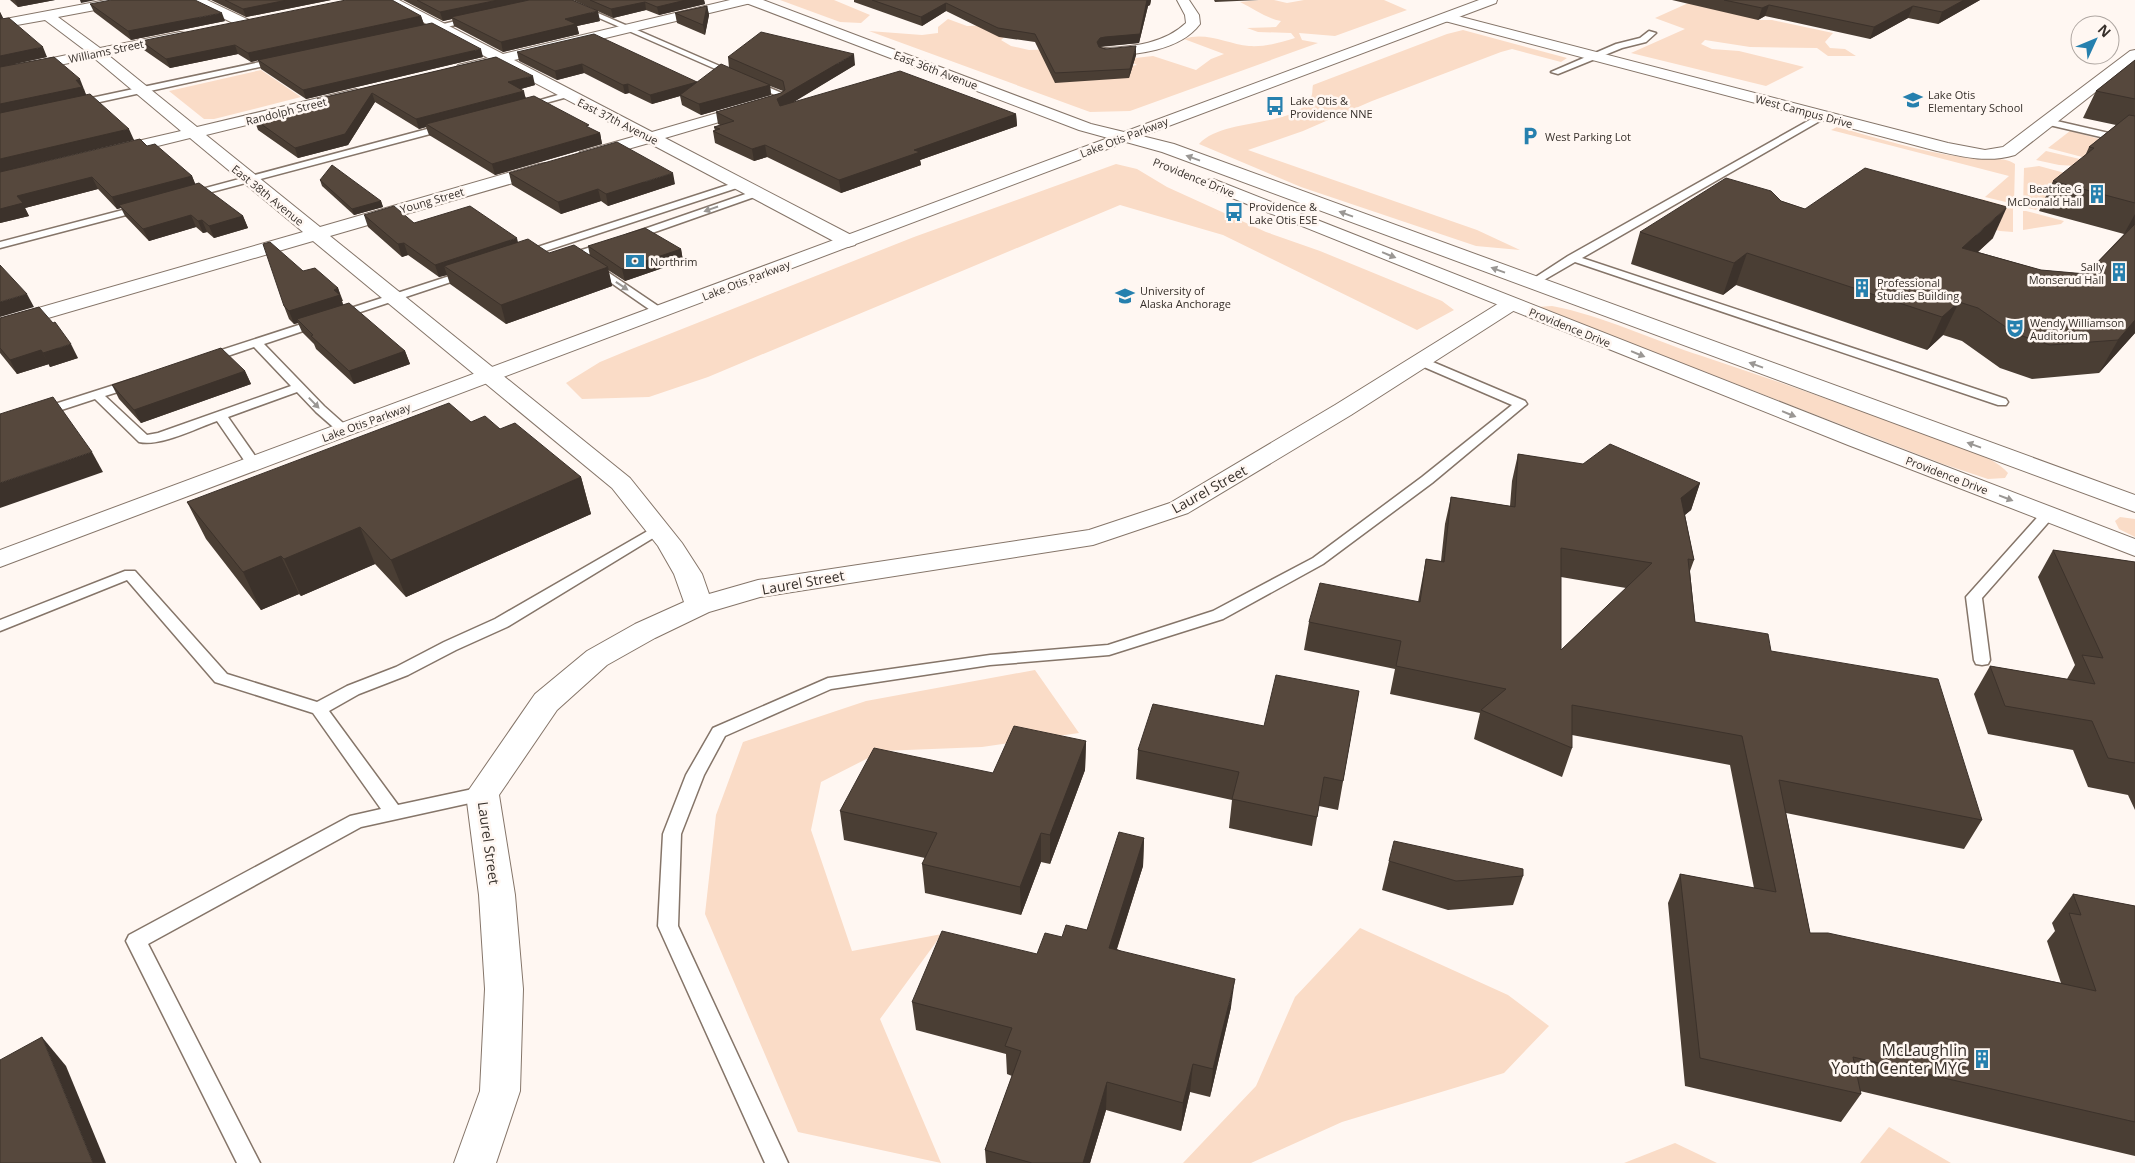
<svg xmlns="http://www.w3.org/2000/svg" width="2135" height="1163" viewBox="0 0 2135 1163" font-family="'Open Sans',sans-serif">
<style>
.green{fill:#fadcc7}
.lines{fill:none;stroke-linecap:round;stroke-linejoin:round}
.lane-casing{stroke:#857569;stroke-width:3}
.street-casing{stroke:#857569;stroke-width:2}
.secondary-casing{stroke:#857569;stroke-width:2}
.lane{fill:#fff;fill-rule:evenodd}
.street{fill:#fff;fill-rule:evenodd}
.secondary{fill:#fff;fill-rule:evenodd}
.wall{fill:#4a3e34;fill-rule:evenodd}
.shaded-wall{fill:#3c322b}
.building{fill:#56483d;stroke:#3c322b;fill-rule:evenodd}
.oneway{fill:#9a9794}
.labels{text-anchor:middle;dominant-baseline:central;stroke-width:5;stroke-linejoin:round;paint-order:stroke}
.far-street-label{font-size:11px;fill:#362f2a;stroke:#fff7f2}
.far-poi-label{font-size:11px;fill:#362f2a;stroke:#fff7f2;text-anchor:start}
.street-label{font-size:14px;fill:#362f2a;stroke:#fff7f2}
.near-poi-label{font-size:16px;fill:#362f2a;stroke:#fff7f2;text-anchor:end}
</style>
<rect width="100%" height="100%" fill="#fff7f2"/>
<!-- green -->
<g class="green">
<path d="M780 0H834L870 15 861 23 840 22Z"/>
<path d="M1260 0H1274L1287 3 1304 0H1384L1407 10 1335 36 1299 33 1302 40 1318 43 1130 111 1090 112 869 31 922 35 938 33V27L948 19 967 26 1004 25 1008 34 1001 40 1011 46 1029 50 1064 49 1110 69 1137 65 1126 59 1153 56 1196 70 1211 59 1224 54 1184 39C1205 31 1228 44 1249 46 1265 47 1279 43 1295 38L1291 33 1258 32 1247 28 1276 27 1281 21C1266 18 1254 9 1240 2Z"/>
<path d="M1695 0H1713L1758 20H1772L1833 33 1825 42 1830 48 1845 49 1856 56H1828L1817 48 1750 47 1705 40 1701 44 1712 49 1739 51 1804 67 1766 86 1631 53 1685 29 1655 18Z"/>
<path d="M1463 30 1567 58 1561 62 1512 49 1501 52 1372 101 1303 131 1248 150 1477 230 1520 250 1476 246 1301 187 1199 144C1224 116 1297 129 1311 97 1313 94 1312 89 1313 85L1447 34Z"/>
<path d="M261 70 301 97 214 119H204L169 91Z"/>
<path d="M1837 127C1878 138 1921 152 1963 157 1977 159 2005 156 2015 164L2014 204 1985 197 2009 176 1831 130Z"/>
<path d="M2070 131 2100 139 2086 158 2048 148Z"/>
<path d="M2046 151 2084 160 2077 166 2059 165 2036 160Z"/>
<path d="M1116 164 1137 169 1167 187 1266 232 1320 251 1442 301 1454 310 1417 330 1223 235 1120 205 708 377 649 397 582 399 566 383 600 362 629 350 914 237Z"/>
<path d="M2039 166 2076 176 2036 210 2023 207 2024 168Z"/>
<path d="M1982 199 2013 208V232L2000 231 1957 219Z"/>
<path d="M2023 211H2026L2064 221 2061 224 2023 230Z"/>
<path d="M1552 306C1604 316 1652 340 1702 356 1774 380 1845 405 1916 431 1942 440 1991 453 2008 473L2005 478 1988 479 1943 464 1537 307Z"/>
<path d="M2120 517 2135 519V537L2119 529 2115 521Z"/>
<path d="M1035 670 1079 733 982 747 882 751 821 782 811 830 852 951 942 934 880 1019 941 1163 798 1132 705 914 716 815 743 742 866 701Z"/>
<path d="M1360 928 1508 995 1549 1026 1504 1073 1342 1122 1251 1163H1183L1256 1086 1295 997Z"/>
<path d="M1889 1127 1951 1163H1860Z"/>
<path d="M1675 1143 1717 1163H1624Z"/>
</g>
<g class="lines">
<!-- lane casing -->
<g class="lane-casing">
<g id="lane">
<path d="M558 0H568L784 94 780 102H774L773 100 775 95Z"/>
<path d="M472 17 476 19 475 21 427 31 423 29Z"/>
<path d="M1649 31 1656 33 1646 42 1622 48 1558 74 1551 72 1616 44 1640 38Z"/>
<path d="M279 58H282V62L77 107 73 104 77 101Z"/>
<path d="M568 92 572 94 571 96 524 109 520 106Z"/>
<path d="M1822 113 1825 114V118L1582 258 2006 399 2008 402 2006 405H1998L1575 262 1537 284H1529L1528 282 1568 256Z"/>
<path d="M2048 119 2135 139V145L2045 124 2044 122Z"/>
<path d="M446 124 450 127 449 129 193 197 190 198 185 195 187 193Z"/>
<path d="M740 181 745 184 743 186 527 257H519L518 255 519 253Z"/>
<path d="M757 190 762 193 760 195 635 239 631 240 626 237 627 235Z"/>
<path d="M142 205 147 208 145 210 0 248V242Z"/>
<path d="M607 242 612 245 611 247 584 256 664 310 666 312 664 314H656L571 255 572 253Z"/>
<path d="M468 270 472 271 473 273 472 275 264 344 324 406 351 430 345 434 340 433 316 412 297 392 228 417 260 463 258 466H248L217 421C197 428 160 447 139 442L95 399 40 417 34 413 36 410 133 379 137 380 139 383 137 386 105 396 147 435 158 433 291 386 254 347 207 363 203 362 201 359 203 356Z"/>
<path d="M1421 357 1525 401 1527 404 1432 483 1323 564 1223 619 1109 655 990 665 831 689 725 736 704 775 681 834 678 926 788 1163H765L658 926 663 834 686 775 713 728 828 678 990 655 1108 645 1213 611 1313 558 1422 477 1512 405 1417 364 1415 361 1417 358Z"/>
<path d="M2048 510 2055 514 2053 517 1982 598 1990 660 1988 664 1982 665 1976 664 1974 660 1966 597 2043 511Z"/>
<path d="M658 525 663 526 665 529 663 532 507 627 456 650 408 675 359 694 329 711 398 805 482 787 488 789 491 794 488 799 361 827 148 944 260 1163H237L126 941 129 935 350 816 381 809 313 713 215 682 127 580 0 631V620L125 571H135L227 674 317 702 347 686 396 667 444 642 495 619Z"/>
</g>
</g>
<!-- street casing -->
<g class="street-casing">
<g id="street">
<path d="M106 0H133L127 4 58 17 100 48 180 32 185 33 187 36 185 39 108 55 197 127 356 89 361 91 364 94 361 97 206 135 320 227 539 164 545 163 551 164 554 168 551 172 330 236 630 478 682 543 702 574 709 594 758 580 1089 530 1170 503 1335 405 1504 300 1511 298 1518 300 1521 304 1518 308 1351 415 1188 513 1093 545 760 597 709 612 655 638 607 665 557 710 499 795 515 895 523 989 520 1091 496 1163H454L480 1091 485 989 479 895 466 794 535 694 587 651 635 624 684 602 674 574 658 546 612 488 313 241 0 332V319L303 232 190 138 109 158 103 157 101 153 103 149 181 131 94 58 0 77V69L86 51 45 20 0 28V20Z"/>
<path d="M191 0H207L249 20 251 23 249 26H239L192 3Z"/>
<path d="M383 0H399L503 54 730 0H752L751 3 514 60 652 132 748 104H760L762 107 760 110 665 138 855 237 857 241 855 245 848 247 841 245 649 143 586 161 580 160 578 156 580 152 636 136 499 64 463 72 458 71 456 68 458 65 488 58Z"/>
<path d="M1177 0H1189L1199 15 1200 24C1180 51 1135 55 1105 56L1100 55 1098 52 1100 49 1105 48C1133 47 1165 43 1186 23L1185 15Z"/>
<path d="M1446 13 1948 143 1985 150 2003 147 2130 51 2135 50V61L2015 155C1988 163 1964 157 1937 151L1441 20 1439 17Z"/>
</g>
</g>
<!-- secondary casing -->
<g class="secondary-casing">
<g id="secondary">
<path d="M745 0H763L1091 124 1124 132 1479 0H1497L1496 3 1142 136 1174 144 2135 495V512L1162 152 1126 142 0 567V550L1108 138 1079 130 746 3Z"/>
<path d="M1213 179 1864 435 2135 539V556L1848 445 1207 188 1204 184 1207 180Z"/>
</g>
</g>
<!-- lane -->
<use href="#lane" class="lane"/>
<!-- street -->
<use href="#street" class="street"/>
<!-- secondary -->
<use href="#secondary" class="secondary"/>
</g>
<!-- wall -->
<g class="wall">
<path d="M10 0H55L18 7Z"/>
<path d="M211 0H331L246 17Z"/>
<path d="M403 0H572L600 21 577 26 579 34 503 52 454 26 452 19 443 21Z"/>
<path d="M573 0H704L705 4 659 15 646 10 613 18Z"/>
<path d="M854 0H1151L1150 5 1148 6 1139 43 1100 47 1136 55 1129 78 1055 83 1035 42 999 37 946 11 922 26 854 2Z"/>
<path d="M1214 0H1259L1215 2Z"/>
<path d="M1672 0H1980L1938 24 1908 18 1870 39 1765 16 1758 20Z"/>
<path d="M90 4 225 21 131 40 94 12Z"/>
<path d="M707 6 709 15 705 35 677 23 675 13Z"/>
<path d="M0 12 3 18 1 19 47 57 15 64 85 90H84L86 95 134 140 25 166 147 146 192 176 195 184 243 216 248 228 214 238 207 232 203 233 196 227 149 241 125 216 121 208 117 209 98 189 25 208 29 216 0 223Z"/>
<path d="M421 16 424 24 483 57 306 99 261 69 258 60 251 62 238 54 170 68 144 50 141 41Z"/>
<path d="M517 52 697 82 729 68 728 57 855 65 793 102 1016 114 1017 126 920 160 921 165 841 193 767 157 754 161 715 143 713 131H715L714 127 720 125 718 124 716 112 781 93 783 91 770 86 771 95 701 115 682 105 680 96 652 104 629 93 625 94 584 73 557 80 519 61Z"/>
<path d="M496 57 535 85 521 89 526 98 589 128 600 133 602 144 495 175 429 135 426 127 419 129 375 102 348 145 298 158 258 130 254 119 319 104 317 99Z"/>
<path d="M2135 60V333L2099 373 2032 379 2000 368 1962 341 1943 335 1927 350 1736 285 1723 295 1631 264 1640 232 1781 201 1805 209 1993 238 1978 252 2041 270 2086 274 2124 234 2039 211 2053 181 2085 156 2089 147 2116 125 2083 118 2096 91Z"/>
<path d="M509 173 675 184 608 206 601 201 561 214 512 185Z"/>
<path d="M320 180 381 201 383 207 354 215 322 186Z"/>
<path d="M364 215 414 223 518 242 549 253 590 256 588 246 681 249 683 261 625 281 608 270 612 286 506 324 450 284 447 275 439 277 408 255 402 257 368 227Z"/>
<path d="M303 271 338 288 343 301H342L343 305 405 351 410 364 354 384 316 349 314 344 302 332 298 323 294 324 289 319 284 306Z"/>
<path d="M0 318 78 358 50 367 49 364 17 374 0 353Z"/>
<path d="M245 371 251 384 141 423 119 399 112 385Z"/>
<path d="M471 422 500 429 581 477 591 514 406 597 375 564 301 596 299 594 261 610 206 539 187 502Z"/>
<path d="M1518 454 1700 483 1691 510 1685 515 1694 560 1690 571 1695 622 1771 651 1982 820 1964 849 1786 813 1810 933 2061 983 2047 941 2055 931 2052 923 2073 894 2135 906V1156L1860 1091 1861 1094 1841 1122 1685 1086 1668 903 1680 874 1754 888 1730 765 1572 735V748L1562 777 1474 739 1480 713 1390 694 1395 669 1304 650 1309 622 1418 602 1426 559 1441 561 1445 524 1451 497 1510 506 1512 481ZM1561 577 1626 588 1561 650Z"/>
<path d="M2053 550 2135 562V810L2128 795 2088 787 2073 750 1988 734 1974 694 1990 666 2067 679 2075 665 2038 577Z"/>
<path d="M1359 691 1338 810 1319 806 1312 846 1229 828 1232 800 1136 779 1138 750 1264 726Z"/>
<path d="M1086 741 1085 770 1050 864 1041 862 1021 915 925 893 922 864 925 858 844 840 840 811 993 773Z"/>
<path d="M1144 838 1143 866 1117 949 1231 1007 1210 1097 1190 1092 1181 1131 1106 1110 1090 1163H986L985 1150 1012 1076 1007 1074 1006 1054 916 1030 912 1002 1037 954 1087 930Z"/>
<path d="M1389 861 1523 876 1513 905 1448 910 1382 890Z"/>
</g>
<!-- shaded-wall -->
<g class="shaded-wall">
<path d="M15 0H55L18 7Z"/>
<path d="M80 0H96L81 3Z"/>
<path d="M287 0H331L246 17 243 9Z"/>
<path d="M498 0H538L451 17 452 19 443 21 440 12Z"/>
<path d="M686 0H704L705 4 659 15 657 7Z"/>
<path d="M1147 0H1151L1150 5 1148 6 1139 43 1105 46 1100 47 1096 51 1097 42 1100 38Z"/>
<path d="M1964 0H1980L1938 24 1942 12Z"/>
<path d="M645 2 646 10 613 18 611 9Z"/>
<path d="M946 3V11L922 26 921 17Z"/>
<path d="M1769 5 1765 16 1758 20 1762 8Z"/>
<path d="M707 6 709 15 705 35 703 25Z"/>
<path d="M1913 6 1908 18 1870 39 1874 27Z"/>
<path d="M598 11 600 21 577 26 579 34 503 52 501 42 565 19Z"/>
<path d="M0 12 3 18 0 19Z"/>
<path d="M222 13 225 21 131 40 128 31Z"/>
<path d="M421 16 424 25 251 62 248 53Z"/>
<path d="M235 45 238 54 170 68 166 59Z"/>
<path d="M1136 46V55L1129 78 1130 69Z"/>
<path d="M43 47 47 57 0 67V56Z"/>
<path d="M481 49 483 57 306 99 303 90Z"/>
<path d="M854 54 855 65 779 111 777 99Z"/>
<path d="M582 64 584 73 557 80 555 71Z"/>
<path d="M533 76 535 85 510 92 508 82Z"/>
<path d="M80 79 87 97 0 116V104Z"/>
<path d="M697 82 680 95V96L652 104 650 95Z"/>
<path d="M628 84 629 93 625 94 623 85Z"/>
<path d="M770 85 771 95 701 115 699 104Z"/>
<path d="M524 91 526 100 426 124V127L419 129 416 119Z"/>
<path d="M372 93 375 102 348 145 298 158 295 148Z"/>
<path d="M1016 114 1017 126 920 160 921 165 841 193 839 180 914 150Z"/>
<path d="M129 129 134 140 0 172V159Z"/>
<path d="M600 133 602 144 495 175 492 164Z"/>
<path d="M765 145 767 157 754 161 752 149Z"/>
<path d="M673 173 675 184 608 206 606 194Z"/>
<path d="M192 176 197 188 119 205 121 208 117 209 112 197Z"/>
<path d="M92 177 98 189 25 208 29 216 0 223V209L17 196Z"/>
<path d="M598 189 601 201 561 214 558 202Z"/>
<path d="M381 201 383 207 354 215 352 209Z"/>
<path d="M2007 207 1993 238 1948 279 1962 248Z"/>
<path d="M2135 214V224L2124 234Z"/>
<path d="M191 215 196 227 149 241 143 229Z"/>
<path d="M243 216 248 228 214 238 209 226Z"/>
<path d="M202 220 207 232 203 233 198 221Z"/>
<path d="M517 238 520 251 444 266 447 275 439 277 435 265Z"/>
<path d="M404 243 408 255 402 257 398 244Z"/>
<path d="M681 249 683 261 625 281 622 269Z"/>
<path d="M1747 253 1736 285 1723 295 1734 263Z"/>
<path d="M608 267 612 286 506 324 501 305Z"/>
<path d="M338 288 344 308 297 319 298 323 294 324 289 311 334 290Z"/>
<path d="M27 294 34 307 0 317V302Z"/>
<path d="M1959 302 1943 335 1927 350 1942 317Z"/>
<path d="M2135 320V333L2099 373 2118 340Z"/>
<path d="M71 344 78 358 50 367 43 353Z"/>
<path d="M41 350 49 364 17 374 10 360Z"/>
<path d="M405 351 410 364 354 384 349 371Z"/>
<path d="M245 371 251 384 141 423 134 410Z"/>
<path d="M92 452 103 472 0 508V483Z"/>
<path d="M581 477 591 514 406 597 391 560Z"/>
<path d="M1700 483 1691 510 1672 525 1681 498Z"/>
<path d="M360 527 375 564 301 596 284 559Z"/>
<path d="M281 556 299 594 261 610 243 572Z"/>
<path d="M1086 741 1085 770 1050 864V835Z"/>
<path d="M1041 833V862L1021 915 1020 887Z"/>
<path d="M1144 838 1143 866 1108 976 1109 948Z"/>
<path d="M1235 979 1231 1007 1210 1097 1213 1069Z"/>
<path d="M42 1037 66 1066 106 1163H93Z"/>
<path d="M1193 1064 1190 1092 1181 1131 1183 1103Z"/>
<path d="M1107 1082 1106 1110 1090 1163H1083Z"/>
</g>
<!-- building -->
<g class="building">
<path d="M111 0H195L222 13 128 31 90 4Z"/>
<path d="M225 0H287L243 9Z"/>
<path d="M346 0H392L421 16 248 53 235 45 166 59 141 41Z"/>
<path d="M417 0H498L440 12Z"/>
<path d="M529 0H572L598 11 565 19 576 24 501 42 451 17Z"/>
<path d="M590 0H686L657 7 645 2 611 9Z"/>
<path d="M872 0H1147L1140 34 1105 37 1100 38 1097 42 1099 47 1105 49 1136 46 1130 69 1055 73 1035 34 998 28 946 3 921 17Z"/>
<path d="M1724 0H1964L1942 12 1913 6 1874 27 1769 5 1762 8Z"/>
<path d="M707 6 703 25 675 13Z"/>
<path d="M9 18 43 47 0 56V19Z"/>
<path d="M432 23 481 49 303 90 258 60Z"/>
<path d="M761 32 854 54 777 99 780 106 900 71 1016 114 914 150 920 152 839 180 765 145 752 149 713 131 720 129 714 127 734 121 716 112 781 93 785 90 783 81 728 57Z"/>
<path d="M594 34 697 82 650 95 628 84 623 85 582 64 555 71 517 52Z"/>
<path d="M54 57 80 79 76 80 82 87 0 104V67Z"/>
<path d="M496 57 533 76 508 82 524 91 416 119 372 93 345 134 295 148 254 119 323 102 317 99Z"/>
<path d="M2135 60V99L2096 91Z"/>
<path d="M721 64 770 85 699 104 680 95Z"/>
<path d="M90 94 129 129 0 159V113Z"/>
<path d="M534 96 589 125 586 126 600 133 492 164 426 124Z"/>
<path d="M2129 115 2135 116V203L2053 181 2094 148 2089 147Z"/>
<path d="M140 139 147 146 155 144 192 176 112 197 92 177 17 196 23 203 0 209V172Z"/>
<path d="M617 142 673 173 606 194 598 189 558 202 509 173Z"/>
<path d="M332 165 381 201 352 209 320 180Z"/>
<path d="M1865 168 2007 207 1962 248 2041 270 2086 274 2135 224V320L2118 340 2050 345 2016 334 1978 308 1959 302 1942 317 1747 253 1734 263 1640 232 1726 178 1771 191 1781 201 1805 209Z"/>
<path d="M199 183 243 216 209 226 202 220 198 221 191 215 143 229 119 205Z"/>
<path d="M394 206 414 223 470 206 517 238 435 265 404 243 398 244 364 215Z"/>
<path d="M645 228 681 249 622 269 588 246Z"/>
<path d="M528 239 549 253 574 245 608 267 501 305 444 266Z"/>
<path d="M270 242 303 271 315 268 338 288 334 290 340 295 289 311 284 306 263 244Z"/>
<path d="M0 265 27 294 0 302Z"/>
<path d="M349 303 405 351 349 371 311 336 313 335 297 319Z"/>
<path d="M39 307 53 323 55 322 71 344 43 353 41 350 10 360 0 348V318Z"/>
<path d="M221 348 245 371 134 410 112 385Z"/>
<path d="M53 397 92 452 0 483V414Z"/>
<path d="M449 403 471 422 485 416 500 429 515 423 581 477 391 560 360 527 284 559 281 556 243 572 187 502Z"/>
<path d="M1610 444 1700 483 1681 498 1694 560 1688 559 1695 622 1768 634 1771 651 1938 679 1982 820 1779 780 1810 933H1828L2096 991 2069 913 2081 915 2073 894 2135 906V1122L1853 1057 1861 1094 1700 1058 1680 874 1776 892 1742 736 1572 705V748L1481 710 1506 689 1396 666 1401 641 1309 622 1320 583 1420 602 1426 559 1444 562 1451 497 1515 507 1518 454 1583 464ZM1561 548 1652 563 1561 650Z"/>
<path d="M2053 550 2135 562V763L2108 758 2092 721 2005 706 1990 666 2095 684 2082 655 2103 658Z"/>
<path d="M1276 675 1359 691 1343 781 1324 777 1317 817 1232 799 1239 772 1138 750 1153 704 1264 726Z"/>
<path d="M1014 726 1086 741 1050 835 1041 833 1020 887 922 864 937 833 840 811 874 748 993 773Z"/>
<path d="M1119 832 1144 838 1109 948 1235 979 1213 1069 1193 1064 1183 1103 1107 1082 1083 1163H1032L985 1150 1021 1051 1005 1046 1012 1028 912 1002 942 931 1037 954 1045 933 1062 937 1066 925 1087 930Z"/>
<path d="M1394 841 1523 869V876L1456 881 1389 861Z"/>
<path d="M42 1037 93 1163H0V1060Z"/>
</g>
<!-- one-way arrows -->
<defs><path id="oneway-solid" d="M-6-.8H1V-3.2L6.5 0L1 3.2V.8H-6Z" transform="scale(1.25)"/></defs>
<g class="oneway">
<use href="#oneway-solid" transform="translate(1193 158) rotate(-160)"/>
<use href="#oneway-solid" transform="translate(711 209) rotate(161)"/>
<use href="#oneway-solid" transform="translate(1346 214) rotate(-160)"/>
<use href="#oneway-solid" transform="translate(1389 255) rotate(22)"/>
<use href="#oneway-solid" transform="translate(1498 270) rotate(-160)"/>
<use href="#oneway-solid" transform="translate(622 286) rotate(34)"/>
<use href="#oneway-solid" transform="translate(1638 354) rotate(22)"/>
<use href="#oneway-solid" transform="translate(1756 365) rotate(-160)"/>
<use href="#oneway-solid" transform="translate(314 403) rotate(46)"/>
<use href="#oneway-solid" transform="translate(1789 414) rotate(22)"/>
<use href="#oneway-solid" transform="translate(1974 445) rotate(-160)"/>
<use href="#oneway-solid" transform="translate(2006 498) rotate(21)"/>
</g>
<!-- icons -->
<defs>
<g id="school-bare" transform="scale(1.5)"><path d="M0-5L7-2L0 1L-7-2ZM-4 1L0 2.5L4 1V4Q0 6-4 4Z" fill="#2680ae" stroke="#fff7f2" stroke-width="2.5" paint-order="stroke"/></g>
<g id="bus-bare" transform="scale(1.5)"><path d="M-5-6H5V4H4V6H2V4H-2V6H-4V4H-5ZM-3.5-4V0h7V-4ZM-3.5 1.2v1.5H-2V1.2ZM2 1.2v1.5H3.5V1.2Z" fill="#2680ae" stroke="#fff7f2" stroke-width="2.5" paint-order="stroke"/></g>
<g id="parking-bare" transform="scale(1.5)"><path d="M-3.5-5.5H1a3.5 3.5 0 0 1 0 7H-1V5.5H-3.5ZM-1-3.4V-.6H.8a1.4 1.4 0 0 0 0-2.8Z" fill="#2680ae" stroke="#fff7f2" stroke-width="2.5" paint-order="stroke"/></g>
<g id="building-bare" transform="scale(1.5)"><path d="M-4-6H4V6H1V3H-1V6H-4ZM-2.5-4.3h1.7v1.8h-1.7ZM.8-4.3h1.7v1.8H.8ZM-2.5-1h1.7V.8h-1.7ZM.8-1h1.7V.8H.8Z" fill="#2680ae" stroke="#fff7f2" stroke-width="2.5" paint-order="stroke"/></g>
<g id="bank-bare" transform="scale(1.5)"><path d="M-6-4H6V4H-6ZM0-2.3a2.3 2.3 0 1 0 0 4.6a2.3 2.3 0 1 0 0-4.6Z" fill="#2680ae" stroke="#fff7f2" stroke-width="2.5" paint-order="stroke"/></g>
<g id="university-bare" transform="scale(1.5)"><path d="M0-5L7-2L0 1L-7-2ZM-4 1L0 2.5L4 1V4Q0 6-4 4Z" fill="#2680ae" stroke="#fff7f2" stroke-width="2.5" paint-order="stroke"/></g>
<g id="theatre-bare" transform="scale(1.5)"><path d="M-5-5.5Q0-4 5-5.5V0Q5 5 0 6Q-5 5-5 0ZM-3.3-2.5H-1v1.5H-3.3ZM1-2.5H3.3v1.5H1ZM-2.8 1Q0 5.5 2.8 1Z" fill="#2680ae" stroke="#fff7f2" stroke-width="2.5" paint-order="stroke"/></g>
</defs>
<g fill-rule="evenodd">
<use href="#school-bare" x="1913" y="100"/>
<use href="#bus-bare" x="1275" y="106"/>
<use href="#parking-bare" x="1530" y="136"/>
<use href="#building-bare" x="2097" y="194"/>
<use href="#bus-bare" x="1234" y="212"/>
<use href="#bank-bare" x="635" y="261"/>
<use href="#building-bare" x="2119" y="272"/>
<use href="#building-bare" x="1862" y="288"/>
<use href="#university-bare" x="1125" y="296"/>
<use href="#theatre-bare" x="2015" y="328"/>
<use href="#building-bare" x="1982" y="1059"/>
</g>
<g class="labels">
<!-- far-street labels -->
<g class="far-street-label">
<text transform="translate(106 51) rotate(-12)">Williams Street</text>
<text transform="translate(936 70) rotate(21)">East 36th Avenue</text>
<text transform="translate(286 111) rotate(-14)">Randolph Street</text>
<text transform="translate(1804 111) rotate(15)">West Campus Drive</text>
<text transform="translate(618 121) rotate(27)">East 37th Avenue</text>
<text transform="translate(1124 137) rotate(-21)">Lake Otis Parkway</text>
<text transform="translate(1194 177) rotate(22)">Providence Drive</text>
<text transform="translate(268 195) rotate(39)">East 38th Avenue</text>
<text transform="translate(432 200) rotate(-16)">Young Street</text>
<text transform="translate(746 280) rotate(-21)">Lake Otis Parkway</text>
<text transform="translate(1570 327) rotate(22)">Providence Drive</text>
<text transform="translate(366 422) rotate(-20)">Lake Otis Parkway</text>
<text transform="translate(1947 475) rotate(21)">Providence Drive</text>
</g>
<!-- far-poi labels -->
<g class="far-poi-label">
<text x="1928" y="94">Lake Otis<tspan x="1928" dy="13">Elementary School</tspan></text>
<text x="1290" y="100">Lake Otis &amp;<tspan x="1290" dy="13">Providence NNE</tspan></text>
<text x="1545" y="136">West Parking Lot</text>
<text x="2082" y="188" text-anchor="end">Beatrice G<tspan x="2082" dy="13">McDonald Hall</tspan></text>
<text x="1249" y="206">Providence &amp;<tspan x="1249" dy="13">Lake Otis ESE</tspan></text>
<text x="650" y="261">Northrim</text>
<text x="2104" y="266" text-anchor="end">Sally<tspan x="2104" dy="13">Monserud Hall</tspan></text>
<text x="1877" y="282">Professional<tspan x="1877" dy="13">Studies Building</tspan></text>
<text x="1140" y="290">University of<tspan x="1140" dy="13">Alaska Anchorage</tspan></text>
<text x="2030" y="322">Wendy Williamson<tspan x="2030" dy="13">Auditorium</tspan></text>
</g>
<!-- street labels -->
<g class="street-label">
<text transform="translate(1209 489) rotate(-29)">Laurel Street</text>
<text transform="translate(803 582) rotate(-10)">Laurel Street</text>
<text transform="translate(489 843) rotate(82)">Laurel Street</text>
</g>
<!-- near-poi labels -->
<g class="near-poi-label">
<text x="1967" y="1050">McLaughlin<tspan x="1967" dy="18">Youth Center MYC</tspan></text>
</g>
</g>
<!-- north arrow -->
<g transform="translate(2095 40) rotate(46)"><circle r="24" fill="#fff7f2" stroke="#afa7a2"/>
<path d="M0-4L9 19L0 12L-9 19Z" fill="#2680ae"/>
<text y="-8" font-size="14" font-weight="bold" text-anchor="middle" fill="#362f2a">N</text>
</g>
</svg>
